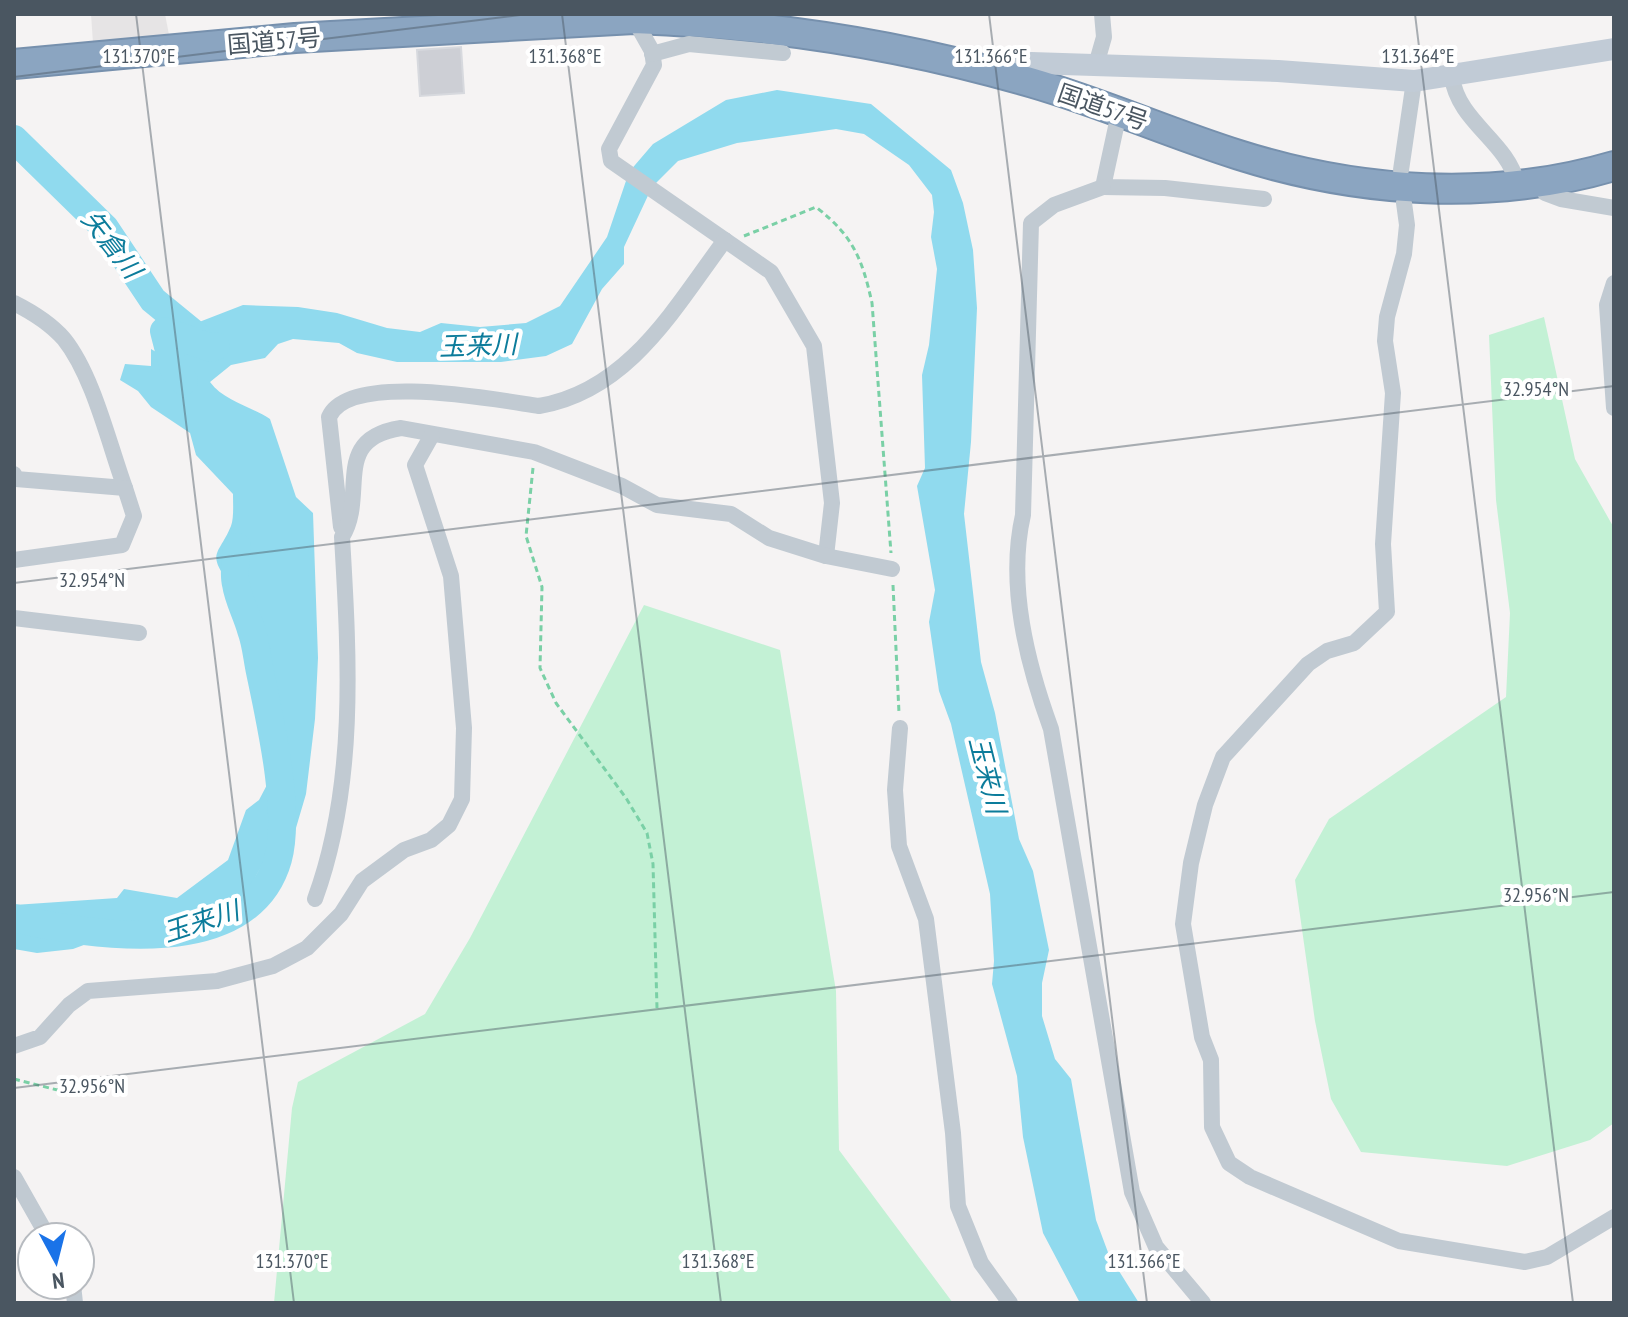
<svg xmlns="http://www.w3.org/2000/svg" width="1628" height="1317" viewBox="0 0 1628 1317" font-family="'PT Sans Narrow','Noto Sans JP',sans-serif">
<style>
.education{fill:#e6e4e5}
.green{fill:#c3f1d5}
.water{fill:#90daee}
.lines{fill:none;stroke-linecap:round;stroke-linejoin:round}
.river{stroke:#90daee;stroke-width:28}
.building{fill:#cdcfd5;stroke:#d7d9de;stroke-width:2}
.highway-casing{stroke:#7690ad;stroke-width:32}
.path{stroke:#7ad0a6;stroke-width:3;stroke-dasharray:6 4;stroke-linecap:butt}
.street{stroke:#c1cad2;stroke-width:16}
.secondary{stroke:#c1cbd6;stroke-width:22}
.highway{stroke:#8ba5c1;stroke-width:28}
.ticks{fill:none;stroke:#4a5661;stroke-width:2;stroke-opacity:0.45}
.labels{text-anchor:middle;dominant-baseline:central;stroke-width:8;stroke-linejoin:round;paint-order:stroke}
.street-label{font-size:24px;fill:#4a5661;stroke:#fff}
.water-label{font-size:26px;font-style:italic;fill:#0c7c9b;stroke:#fff}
.ticks-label{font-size:20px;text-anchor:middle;fill:#4a5661;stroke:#fff;stroke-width:8;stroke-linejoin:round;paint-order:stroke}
</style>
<rect width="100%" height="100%" fill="#f5f3f3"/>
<!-- education -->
<path class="education" d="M91 14H165L169 35 93 43Z"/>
<!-- green -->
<g class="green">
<path d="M1544 317 1575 459 1614 528V1123L1590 1140 1507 1166 1361 1152 1331 1099 1315 1021 1295 880 1329 819 1506 697 1510 613 1496 500 1489 335Z"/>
<path d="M644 605 780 650 836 991 839 1150 953 1303H274L292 1108 298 1082 425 1014 470 938Z"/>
</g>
<!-- water -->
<path class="water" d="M777 90 871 104 951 170 963 203 973 250 977 308 971 442 964 514 981 662 995 713 1019 839 1033 871 1049 950 1042 983V1016L1055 1059 1071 1079 1096 1220 1109 1255 1139 1303H1080L1043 1233 1023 1137 1017 1076 992 984 994 961 990 894 951 724 939 691 929 622 935 590 917 486 925 468 922 375 929 345 937 269 931 237 934 212 932 195 909 165 864 134 836 129 737 143 678 161 652 187 624 247V264L602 289 572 344 546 356 501 362H397L357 353 339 343 293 339 278 344 265 358 231 365 210 382C224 401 250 406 270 419L296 497 313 513 318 658 315 719 306 794 293 838 272 863 261 867 246 894 220 917 204 913 170 930 135 926 73 949 37 953 14 949V905L117 898 124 889 177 898 228 860 246 810 259 800 269 781 279 724 262 706 255 677 259 639 246 611 249 583H229C206 552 219 555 231 526 234 518 233 504 233 494L196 455 190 433 151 407 138 391 120 380 125 364 151 366V349L163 356 194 324 243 305 298 307 337 313 387 328 420 332 441 323 480 327 526 323 560 306 607 237 629 172 653 144 726 100Z"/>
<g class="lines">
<!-- river -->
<g class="river">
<path d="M14 139 105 228 153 300 197 336"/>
<path d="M184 381 174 370 164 331 211 348 216 346"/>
<path d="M14 918C92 936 249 962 278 859 291 811 270 720 260 672 257 658 256 643 251 630 247 615 238 599 236 584 233 573 236 559 237 547"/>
</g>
</g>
<!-- building -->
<path class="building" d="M461 47 464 93 420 96 417 50Z"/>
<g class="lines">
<!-- highway casing -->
<g class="highway-casing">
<path id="highway" d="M14 64 295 38 634 19C768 24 904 45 1033 83 1102 103 1169 133 1239 155 1359 193 1492 202 1614 166"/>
</g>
<!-- path -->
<g class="path">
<path d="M744 236 816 207C853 236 862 258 872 303L891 553"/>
<path d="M533 468 526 536 542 587 540 668 556 703 626 798 647 833 653 864 657 1008"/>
<path d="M893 585 899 713"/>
<path d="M14 1079 81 1096"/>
</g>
<!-- street -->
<g class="street">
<path d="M634 19 652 51 654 65 609 149 611 161 771 272 814 346 832 503 826 556"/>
<path d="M652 54 689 44 783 53"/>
<path d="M1096 65 1104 37 1102 14"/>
<path d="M1452 77C1458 122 1507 141 1517 183"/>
<path d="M1119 113 1103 187 1165 188 1264 199"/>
<path d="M1401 170 1414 81"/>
<path d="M1540 181 1545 193 1561 199 1614 208"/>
<path d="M1103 187 1054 205 1031 223 1023 515C1007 585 1027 663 1051 729L1132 1192 1156 1247 1203 1303"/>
<path d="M1404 203 1407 225 1404 254 1387 317 1385 341 1393 393 1383 544 1387 612 1354 643 1327 651 1308 664 1223 757 1205 805 1191 863 1183 924 1202 1037 1211 1060 1212 1127 1229 1163 1250 1177 1399 1241 1525 1262 1547 1257 1614 1217"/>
<path d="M1614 283 1607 305 1614 408"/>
<path d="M14 303C32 312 50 323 64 339 93 375 109 444 125 488L16 479 14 474"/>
<path d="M341 527 329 417C349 371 497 400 539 406 629 391 675 307 725 240"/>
<path d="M14 560 122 545 134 516 125 488"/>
<path d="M14 618 139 633"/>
<path d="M900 728 895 790 899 846 926 919 953 1133 958 1206 981 1263 1010 1303"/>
<path d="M315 899C357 784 349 657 342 537 368 495 330 439 401 428L534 452 622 486 657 505 731 514 769 538 826 556 892 569"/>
<path d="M14 1046 40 1037 69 1005 88 991 217 981 273 966 307 948 341 914 362 881 404 850 431 840 449 825 462 799 464 728 451 576 415 465 432 435"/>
<path d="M14 1177 48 1237"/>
<path d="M73 1285 75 1303"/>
</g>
<!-- secondary -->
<path class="secondary" d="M990 71 1004 62 1278 71 1414 81 1614 49"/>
<!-- highway -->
<use href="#highway" class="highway"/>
</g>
<!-- ticks -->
<path class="ticks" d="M136 14 294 1303M562 14 721 1303M989 14 1147 1303M1415 14 1573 1303M14 77 528 14M14 583 1614 386M14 1088 1614 892"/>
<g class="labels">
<!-- street labels -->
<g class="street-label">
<text transform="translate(274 41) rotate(-5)">国道57号</text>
<text transform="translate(1103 107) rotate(19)">国道57号</text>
</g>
<!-- water labels -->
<g class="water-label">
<text transform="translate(112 244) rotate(52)">矢倉川</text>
<text transform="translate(478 345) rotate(-2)">玉来川</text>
<text transform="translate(988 775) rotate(76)">玉来川</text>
<text transform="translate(201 921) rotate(-18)">玉来川</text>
</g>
</g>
<g class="ticks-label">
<text x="139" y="63">131.370°E</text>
<text x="565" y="63">131.368°E</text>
<text x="991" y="63">131.366°E</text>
<text x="1418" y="63">131.364°E</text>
<text x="1536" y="396">32.954°N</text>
<text x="92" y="587">32.954°N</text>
<text x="1536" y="902">32.956°N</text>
<text x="92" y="1093">32.956°N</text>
<text x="292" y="1268">131.370°E</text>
<text x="718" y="1268">131.368°E</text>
<text x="1144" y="1268">131.366°E</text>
</g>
<!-- border -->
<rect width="1628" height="1317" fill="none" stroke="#4a5661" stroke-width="32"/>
<!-- north arrow -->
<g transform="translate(56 1261) rotate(173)"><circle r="38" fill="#ffffff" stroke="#b7bbc0" stroke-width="2"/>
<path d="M0-6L14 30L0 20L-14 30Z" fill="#1a73e8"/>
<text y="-12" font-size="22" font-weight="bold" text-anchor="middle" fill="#4a5661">N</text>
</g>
</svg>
